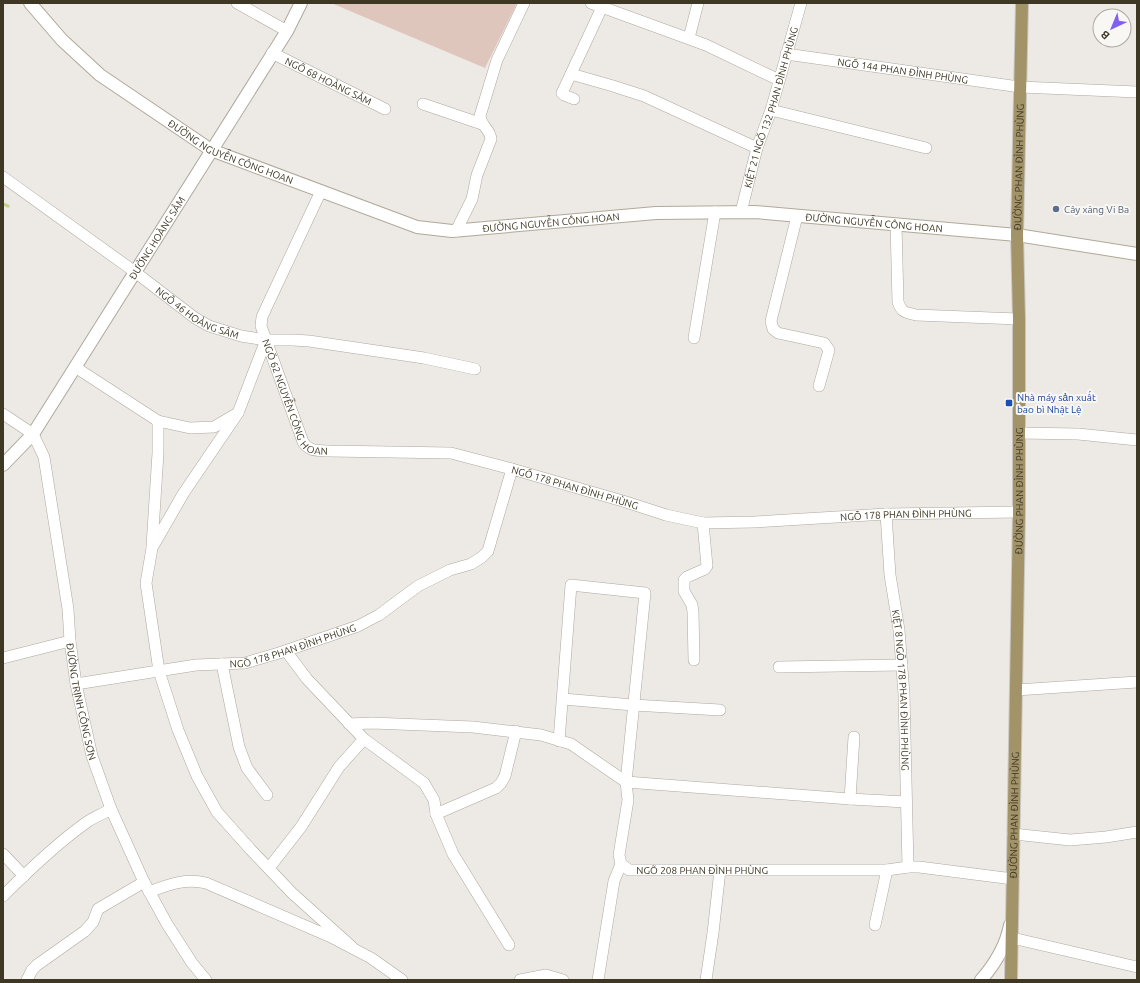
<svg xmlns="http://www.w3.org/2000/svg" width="1140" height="983" viewBox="0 0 1140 983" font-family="Ubuntu,sans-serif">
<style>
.pitch{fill:#dec6bd}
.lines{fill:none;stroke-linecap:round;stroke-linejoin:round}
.stream{stroke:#c7d18d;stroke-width:3.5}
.minor-casing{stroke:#aea99f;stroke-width:12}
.tertiary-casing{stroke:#aea99f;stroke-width:14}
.secondary-casing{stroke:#b0a999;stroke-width:14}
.primary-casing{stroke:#c9c7c1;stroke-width:14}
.minor{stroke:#fff;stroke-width:11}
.tertiary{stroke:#fff;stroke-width:12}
.secondary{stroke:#fff;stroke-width:12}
.primary{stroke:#a29369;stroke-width:12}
.service-dot{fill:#5c6f8a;stroke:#f9f7f4;stroke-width:1.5}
.transit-dot{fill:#1a4fb4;stroke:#f9f7f4;stroke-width:1.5}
.labels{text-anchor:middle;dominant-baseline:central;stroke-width:4;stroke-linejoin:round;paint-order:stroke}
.street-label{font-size:10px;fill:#3e3723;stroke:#f9f7f4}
.service-label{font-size:10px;fill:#4e5e75;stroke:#f9f7f4;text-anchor:start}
.transit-label{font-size:10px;fill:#164399;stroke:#f9f7f4;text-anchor:start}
</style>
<rect width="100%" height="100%" fill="#ede9e4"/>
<!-- pitch -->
<path class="pitch" d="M331 3H517L485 68Z"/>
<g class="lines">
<!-- stream -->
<path class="stream" d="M3 204 8 206"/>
<!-- minor casing -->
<g class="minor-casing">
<g id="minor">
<path d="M237 3 287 31"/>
<path d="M591 3 706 45 779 80"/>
<path d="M689 38 698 3"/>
<path id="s1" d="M272 53 385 109"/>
<path id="s2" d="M786 54 1020 87 1137 92"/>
<path d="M571 74 613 86 644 96 757 148"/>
<path d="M574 99 564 95 562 93 604 3"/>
<path d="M423 104 482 124"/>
<path d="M771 110 926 148"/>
<path id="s3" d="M3 177 135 272 195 318 209 326 241 336 266 340H293L309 341 424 358 475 369"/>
<path id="s4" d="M321 191 267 306 262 317 261 326 303 442C309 452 318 450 329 451L451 453 512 469"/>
<path id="s5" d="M741 212 757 148 771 110 801 3"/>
<path d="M797 216 771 321 773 329 778 333 824 343 829 350 819 386"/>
<path d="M896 224 898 302C902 313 905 312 916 315L1019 319"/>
<path d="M456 231 472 199 477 175 491 139C490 129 481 126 480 116L497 60 524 3"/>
<path d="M694 338 715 212"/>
<path d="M75 367 158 421 190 428 214 427 238 413 266 340"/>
<path d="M238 413 183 494 152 548 146 583 159 671 178 730 197 776 217 812 251 850 292 893 352 947"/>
<path id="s6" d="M3 414 33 434 44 457 68 609 70 641 76 684 92 756 111 809 144 882 167 924 192 963 206 980"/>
<path d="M1019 433 1078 434 1137 440"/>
<path id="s7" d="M886 514 890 575 899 630 904 694 908 867"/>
<path d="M152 546 158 453V421"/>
<path d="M286 651 307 679 364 739 424 783 434 800 436 814 453 854 509 945"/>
<path d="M3 658 70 641"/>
<path d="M694 660 693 612 692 605 684 591V580L687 577 705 569 707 566 703 523"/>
<path d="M222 664 239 747 247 768 267 795"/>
<path d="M779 667 902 665"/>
<path id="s8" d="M76 684 196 665 245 663 279 653 358 626 379 615 418 586 450 570 471 564 482 557 488 551 512 469 626 502 666 515 703 523 754 522 886 514 1019 512"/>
<path d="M1016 690 1137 682"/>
<path d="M563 699 633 705 720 710"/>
<path id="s9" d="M349 724 372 723 473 727 541 735 571 744 626 782 628 800 619 855 621 864 629 870H887L908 867H919L1013 879"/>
<path d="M559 741 571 585 645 593 626 782 850 799 906 802"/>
<path d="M850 799 854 737"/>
<path d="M436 814 496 788 501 783 505 776 516 731"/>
<path d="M1013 834 1070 840 1106 837 1137 832"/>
<path d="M3 854 24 876"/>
<path d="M269 868 301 827 339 767 364 739"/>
<path d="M149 892C168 885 185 878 206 883L331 937 371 958 402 980"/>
<path d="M3 896C29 870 56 844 87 822 94 817 103 814 111 809"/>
<path d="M875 925 887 870"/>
<path d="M1012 938 1137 967"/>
<path d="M27 980 32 970 37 965 85 931 93 922 98 909 144 882"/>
<path d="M520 980 546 975 563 980"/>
<path d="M598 980 614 881 621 864"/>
<path d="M706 980 713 933 720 870"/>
</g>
</g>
<!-- tertiary casing -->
<g class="tertiary-casing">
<g id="tertiary">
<path id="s10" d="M3 465 33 434 287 31 301 3"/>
</g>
</g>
<!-- secondary casing -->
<g class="secondary-casing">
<g id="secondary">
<path id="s11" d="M30 3 62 40 100 75 211 150 417 227 452 231 656 213 755 212 1017 235 1137 254"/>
<path d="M981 980C995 964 1006 946 1010 925"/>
</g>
</g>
<!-- primary casing -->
<g class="primary-casing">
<g id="primary">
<path id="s12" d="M1011 980 1019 512V319L1017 235 1022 3"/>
</g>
</g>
<!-- minor -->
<use href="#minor" class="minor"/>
<!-- tertiary -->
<use href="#tertiary" class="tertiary"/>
<!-- secondary -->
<use href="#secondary" class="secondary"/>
<!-- primary -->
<use href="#primary" class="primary"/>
</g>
<!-- markers -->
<circle class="service-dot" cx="1056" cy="209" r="4"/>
<rect class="transit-dot" x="1005" y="399" width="8" height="8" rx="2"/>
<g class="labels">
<!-- street labels -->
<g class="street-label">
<text stroke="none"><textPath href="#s2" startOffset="118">NGÕ 144 PHAN ĐÌNH PHÙNG</textPath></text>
<text stroke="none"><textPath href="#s1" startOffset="63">NGÕ 68 HOÀNG SÂM</textPath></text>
<text stroke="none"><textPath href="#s5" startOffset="109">KIỆT 21 NGÕ 132 PHAN ĐÌNH PHÙNG</textPath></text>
<text stroke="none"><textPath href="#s11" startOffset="253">ĐƯỜNG NGUYỄN CÔNG HOAN</textPath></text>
<text stroke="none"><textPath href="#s12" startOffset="813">ĐƯỜNG PHAN ĐÌNH PHÙNG</textPath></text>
<text stroke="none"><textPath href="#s11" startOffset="589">ĐƯỜNG NGUYỄN CÔNG HOAN</textPath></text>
<text stroke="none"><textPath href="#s11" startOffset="913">ĐƯỜNG NGUYỄN CÔNG HOAN</textPath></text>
<text stroke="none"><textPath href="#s10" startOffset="275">ĐƯỜNG HOÀNG SÂM</textPath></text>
<text stroke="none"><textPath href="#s3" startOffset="238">NGÕ 46 HOÀNG SÂM</textPath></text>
<text stroke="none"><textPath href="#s4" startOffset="231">NGÕ 62 NGUYỄN CÔNG HOAN</textPath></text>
<text stroke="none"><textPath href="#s8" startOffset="592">NGÕ 178 PHAN ĐÌNH PHÙNG</textPath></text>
<text stroke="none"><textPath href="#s12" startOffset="489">ĐƯỜNG PHAN ĐÌNH PHÙNG</textPath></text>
<text stroke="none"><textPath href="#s8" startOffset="928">NGÕ 178 PHAN ĐÌNH PHÙNG</textPath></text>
<text stroke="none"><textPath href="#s8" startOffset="221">NGÕ 178 PHAN ĐÌNH PHÙNG</textPath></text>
<text stroke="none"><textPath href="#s7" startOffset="177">KIỆT 8 NGÕ 178 PHAN ĐÌNH PHÙNG</textPath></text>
<text stroke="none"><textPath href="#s6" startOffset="309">ĐƯỜNG TRỊNH CÔNG SƠN</textPath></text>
<text stroke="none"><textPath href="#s12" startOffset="165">ĐƯỜNG PHAN ĐÌNH PHÙNG</textPath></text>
<text stroke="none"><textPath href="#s9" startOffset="457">NGÕ 208 PHAN ĐÌNH PHÙNG</textPath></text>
</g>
<!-- service labels -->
<g class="service-label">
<text x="1064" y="209">Cây xăng Vi Ba</text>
</g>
<!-- transit labels -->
<g class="transit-label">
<text x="1017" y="397">Nhà máy sản xuất<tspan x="1017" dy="12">bao bì Nhật Lệ</tspan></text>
</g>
</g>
<!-- border -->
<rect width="1140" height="983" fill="none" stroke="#3e3723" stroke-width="8"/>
<!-- north arrow -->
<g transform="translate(1112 28) rotate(224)"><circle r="19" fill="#f9f7f4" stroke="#aeaaa0"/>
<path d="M0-3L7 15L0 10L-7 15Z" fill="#8260ef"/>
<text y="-6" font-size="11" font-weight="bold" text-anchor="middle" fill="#3e3723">B</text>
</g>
</svg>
